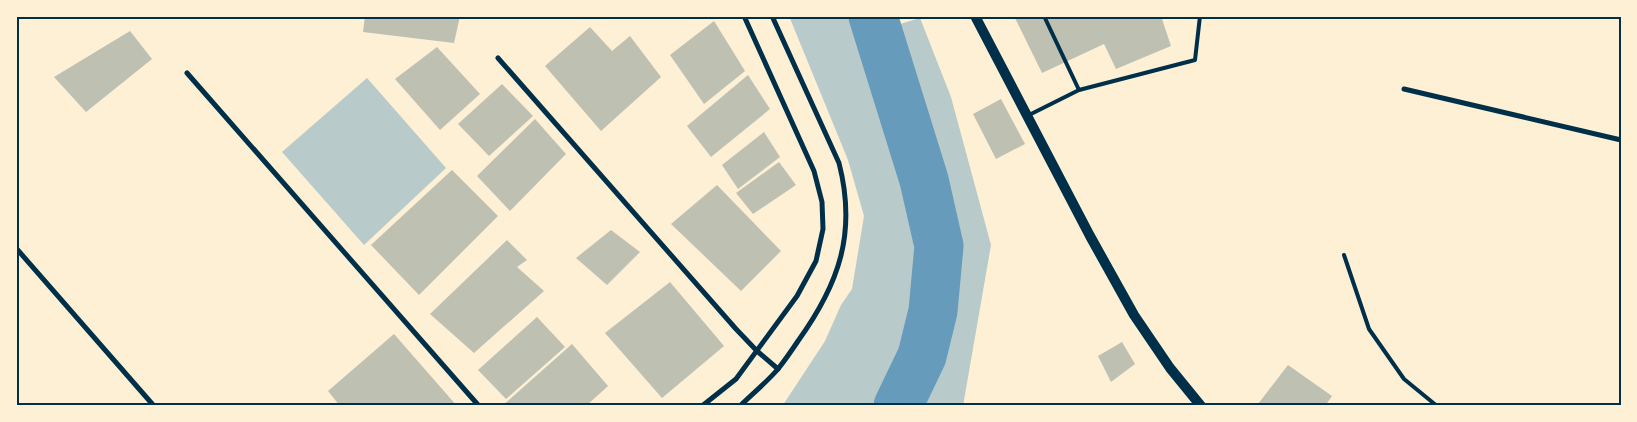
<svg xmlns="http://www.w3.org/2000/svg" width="1637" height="422" viewBox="0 0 1637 422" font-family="Inter,sans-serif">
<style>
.green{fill:#b9caca}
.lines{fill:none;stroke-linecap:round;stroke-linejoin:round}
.river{stroke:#669bbc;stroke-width:49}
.building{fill:#bec0b2}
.service{stroke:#003049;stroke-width:4}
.minor{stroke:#003049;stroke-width:5}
.secondary{stroke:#003049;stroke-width:10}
.neatline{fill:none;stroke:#003049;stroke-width:2}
</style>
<rect width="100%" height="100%" fill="#fdf0d5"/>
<!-- green -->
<g class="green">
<path d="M789 16H865L870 33 920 18 951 97 991 245 963 406H781L785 402 825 341 841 305 852 289 864 216 848 160Z"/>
<path d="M367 78 446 168 364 245 282 152Z"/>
</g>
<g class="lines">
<!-- river -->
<path class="river" d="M873 16 924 180 939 246 933 311 922 356 898 406"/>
</g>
<!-- building -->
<g class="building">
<path d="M365 16H460L454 43 363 32Z"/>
<path d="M1014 16H1161L1171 46 1116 69 1104 44 1042 73Z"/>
<path d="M714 21 745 71 704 104 670 55Z"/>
<path d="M590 27 612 51 630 36 661 77 601 131 545 66Z"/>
<path d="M130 31 152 59 86 112 54 77Z"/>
<path d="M437 47 480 94 440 130 395 79Z"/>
<path d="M748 75 770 109 711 157 687 126Z"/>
<path d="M502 84 533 116 489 156 458 124Z"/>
<path d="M1001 99 1025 144 996 159 973 114Z"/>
<path d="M535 119 566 154 510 211 477 176Z"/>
<path d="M764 132 780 157 738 189 722 165Z"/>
<path d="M779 162 796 185 753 214 736 193Z"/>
<path d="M452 170 498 216 419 295 371 245Z"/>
<path d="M717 185 781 251 741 291 671 224Z"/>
<path d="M611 230 640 252 607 285 576 258Z"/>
<path d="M507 240 527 260 517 267 544 291 474 353 430 314Z"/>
<path d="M670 282 724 346 662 398 605 333Z"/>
<path d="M537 317 565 347 506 399 478 370Z"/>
<path d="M394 334 457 406H340L328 391Z"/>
<path d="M1122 342 1135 364 1111 382 1098 356Z"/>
<path d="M572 344 608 386 586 406H502Z"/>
<path d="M1288 365 1332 396 1325 406H1260L1258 404Z"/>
</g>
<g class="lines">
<!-- service -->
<g class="service">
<path d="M1044 16 1079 90"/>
<path d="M1029 115 1079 90 1195 60 1200 16"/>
<path d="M1344 255 1369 329 1404 379 1437 406"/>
</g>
<!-- minor -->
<g class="minor">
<path d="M498 58 736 329 757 351 778 369"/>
<path d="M187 73 479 406"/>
<path d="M1404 89 1621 140"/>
<path d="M16 248 154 406"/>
<path d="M702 406 736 379 797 296 816 261 823 229 822 202 814 171 744 16"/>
<path d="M740 406C752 394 767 382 778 369 785 360 792 350 798 341 839 284 857 233 839 163L772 16"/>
</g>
<!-- secondary -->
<path class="secondary" d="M975 16 1090 236 1134 315 1170 368 1201 406"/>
</g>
<!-- border -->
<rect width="1637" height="422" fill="none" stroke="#fdf0d5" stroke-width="35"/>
<rect x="18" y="18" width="1602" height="386" class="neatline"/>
</svg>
